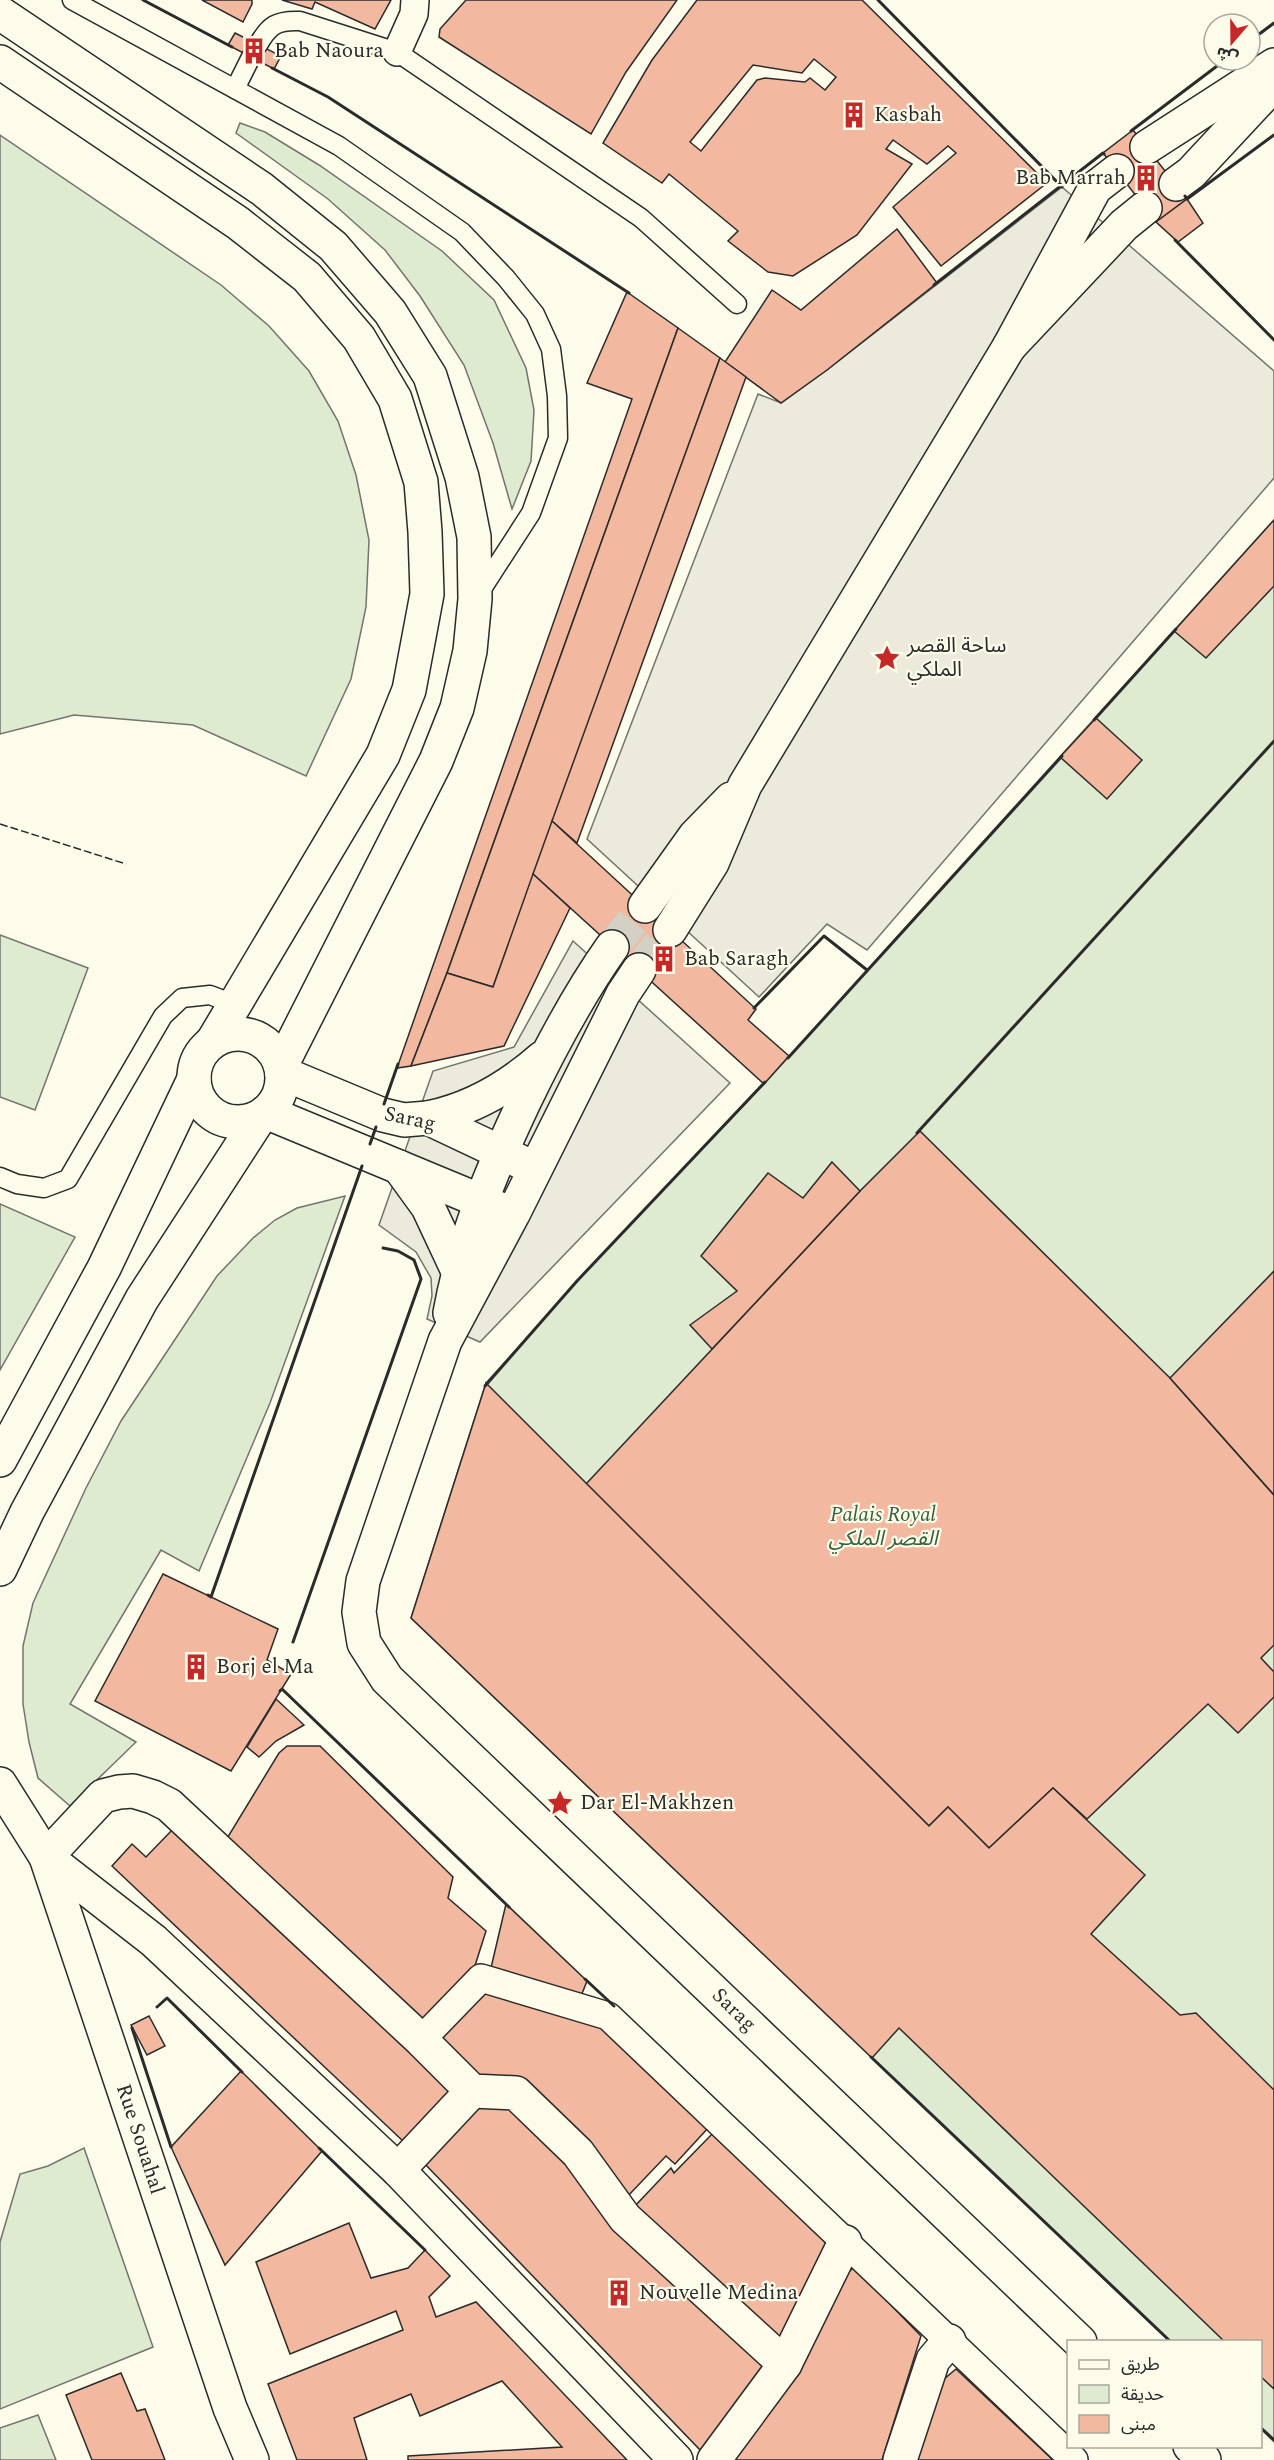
<svg xmlns="http://www.w3.org/2000/svg" width="1274" height="2460" viewBox="0 0 1274 2460" font-family="Spectral,'Noto Sans Arabic',serif">
<style>
.green{fill:#deebd1;stroke:#74746e;stroke-width:1.5}
.parking{fill:#eceadb;stroke:#74746e;stroke-width:1.5}
.building{fill:#f2b8a0;stroke:#2b2b2b;stroke-width:1.5;fill-rule:evenodd}
.lines{fill:none;stroke-linecap:round;stroke-linejoin:round}
.minor-tunnel{stroke:#d3d1c4;stroke-width:33;stroke-dasharray:33 16;stroke-linecap:butt}
.service-casing{stroke:#2b2b2b;stroke-width:21}
.pedestrian-casing{stroke:#2b2b2b;stroke-width:30}
.minor-casing{stroke:#2b2b2b;stroke-width:36}
.secondary-casing{stroke:#2b2b2b;stroke-width:36}
.service{stroke:#fdfbea;stroke-width:18}
.pedestrian{stroke:#fdfbea;stroke-width:27}
.minor{stroke:#fdfbea;stroke-width:33}
.secondary{stroke:#fdfbea;stroke-width:33}
.fence{stroke:#2b2b2b;stroke-width:1.5;stroke-dasharray:8 3;stroke-linecap:butt}
.wall{stroke:#2b2b2b;stroke-width:3}
.labels{text-anchor:middle;dominant-baseline:central;stroke-width:4.5;stroke-linejoin:round;paint-order:stroke}
.poi-label{font-size:21px;fill:#2b2b2b;stroke:#fdfbea;text-anchor:start}
.street-label{font-size:21px;fill:#2b2b2b;stroke:#fdfbea}
.park-label{font-size:21px;font-style:italic;fill:#34623c;stroke:#fdfbea}
</style>
<rect width="100%" height="100%" fill="#fdfbea"/>
<!-- green -->
<g class="green">
<path d="M240 123 265 132 319 165 442 251 494 300 526 368 534 410 531 461 512 509 493 443 464 365 420 296 385 250 328 199 236 133Z"/>
<path d="M0 135 221 285 269 326 309 371 338 421 356 475 369 540 366 607 351 679 306 776 193 725 74 715 0 734Z"/>
<path d="M1274 520V2442L1261 2429 1260 2342 1169 2341 411 1618 486 1383 592 1265 764 1084Z"/>
<path d="M0 935 88 968 35 1110 0 1097Z"/>
<path d="M345 1196 270 1403 199 1571 161 1550 70 1704 136 1742 70 1806 38 1778 29 1742 23 1704V1646L33 1603 86 1488 121 1421 217 1276 253 1238 275 1220 297 1208Z"/>
<path d="M0 1204 75 1237 0 1370Z"/>
<path d="M84 2148 153 2347 0 2409V2242L20 2174 48 2166Z"/>
<path d="M38 2415 56 2460H0V2428Z"/>
</g>
<!-- parking -->
<g class="parking">
<path d="M1062 187 1274 371V478L867 950 827 924 759 997 587 839 758 394 781 403 827 370Z"/>
<path d="M573 941 730 1083 480 1342 427 1319 432 1296 431 1278 416 1252 379 1225 433 1071 514 1047Z"/>
</g>
<!-- building -->
<g class="building">
<path d="M202 0H252V4L243 22Z"/>
<path d="M282 0H391L375 29 315 2 312 9Z"/>
<path d="M466 0H677L626 72 591 134 439 37 440 29Z"/>
<path d="M697 0H862L1047 183 941 266 893 207 956 153 948 146 927 164 893 140 886 149 912 164 857 235 793 276 768 272 728 241 738 231 669 174 662 183 603 143 652 60ZM814 59 836 77 825 90 810 78 805 82 765 78 757 80 701 151 690 142 753 65 802 73Z"/>
<path d="M235 33 281 56 274 69 228 45Z"/>
<path d="M1133 130 1187 199 1156 222 1103 153Z"/>
<path d="M1187 199 1203 223 1178 242 1156 222Z"/>
<path d="M897 229 937 283 827 370 781 403 725 362 772 290 801 310Z"/>
<path d="M627 292 678 328 447 973 411 1066 397 1068 632 399 587 383Z"/>
<path d="M678 328 720 358 493 987 447 973Z"/>
<path d="M720 358 746 377 577 843 552 821Z"/>
<path d="M1274 520V586L1206 658 1174 631Z"/>
<path d="M1096 718 1142 760 1107 799 1060 757Z"/>
<path d="M552 821 756 1009 748 1020 789 1056 764 1084 533 874Z"/>
<path d="M533 874 570 908 504 1046 411 1066 447 973 493 987Z"/>
<path d="M920 1131 1170 1378 1274 1495V1645L1261 1658 1274 1672V1697L1238 1733 1208 1704 1087 1819 1053 1788 989 1848 948 1807 929 1826 586 1484 860 1191Z"/>
<path d="M832 1162 860 1191 712 1349 690 1325 737 1291 701 1256 768 1173 803 1198Z"/>
<path d="M1274 1271V1495L1170 1378Z"/>
<path d="M486 1383 929 1826 948 1807 989 1848 1053 1788 1145 1875 1091 1934 1180 2015 1196 2013 1274 2090V2389L1260 2376V2342H1225L899 2028 872 2058 411 1618Z"/>
<path d="M163 1574 278 1629 267 1660 291 1674 231 1771 95 1701Z"/>
<path d="M276 1699 304 1725 276 1741 259 1757 247 1747Z"/>
<path d="M287 1746H320L453 1877 448 1898 486 1931 472 1975 423 2026 226 1840 279 1753Z"/>
<path d="M175 1827 454 2091 405 2143 112 1866 132 1844 146 1857Z"/>
<path d="M506 1904 587 1981 581 1996 490 1972Z"/>
<path d="M485 1988 601 2025 708 2128 675 2164 666 2156 625 2199 433 2039Z"/>
<path d="M149 2016 165 2046 147 2055 131 2025Z"/>
<path d="M241 2071 322 2151 225 2265 171 2147Z"/>
<path d="M503 2099 560 2152 767 2366 703 2453 423 2162 478 2105Z"/>
<path d="M714 2132 829 2246 779 2346 634 2207 671 2168 674 2173Z"/>
<path d="M349 2223 371 2278 408 2268 425 2250 450 2276 429 2297 436 2317 476 2302 627 2460H408V2456L562 2447 502 2381 420 2416 411 2394 354 2418 367 2460H297L268 2384 403 2330 396 2311 290 2354 256 2262Z"/>
<path d="M854 2267 921 2336 882 2460H728L832 2288Z"/>
<path d="M956 2369 1053 2460H917L943 2380Z"/>
<path d="M121 2373 137 2411 145 2409 165 2460H92L66 2395Z"/>
</g>
<g class="lines">
<!-- minor-tunnel -->
<g class="minor-tunnel">
<path d="M612 947 645 906"/>
<path d="M639 970 670 930"/>
</g>
<!-- service casing -->
<g class="service-casing">
<g id="service">
<path d="M72 0 339 146 462 232 506 278 535 314 551 349 557 396 558 438 531 513 478 595"/>
<path d="M258 45C269 25 277 20 300 21L397 52 641 218 737 304"/>
<path d="M235 89 251 57"/>
<path d="M0 1177 17 1184 44 1188 68 1179 163 1016 182 998 210 995 236 1005"/>
</g>
</g>
<!-- pedestrian casing -->
<g class="pedestrian-casing">
<g id="pedestrian">
<path d="M397 52 414 14 415 0"/>
<path d="M421 2040 481 1978 608 2016 1074 2460"/>
</g>
</g>
<!-- minor casing -->
<g class="minor-casing">
<g id="minor">
<path d="M1147 147 1274 65"/>
<path d="M1117 171 1095 188 1009 347 1124 225 1145 208"/>
<path d="M1176 184 1191 173 1274 84"/>
<path d="M645 906 695 836 731 799"/>
<path d="M670 930 712 863 745 785 1009 347"/>
<path d="M639 970 623 994 513 1214 445 1341 363 1581 359 1612 364 1643 387 1679 1080 2342"/>
<path d="M282 1073 383 1115 404 1120 428 1118 521 1162"/>
<path d="M266 1112 500 1209"/>
<path d="M428 1118C472 1109 508 1088 542 1058"/>
<path d="M399 1167 428 1207 458 1271"/>
<path d="M450 1313C464 1236 491 1172 524 1102 550 1048 578 995 612 947"/>
<path d="M0 1784 46 1857 230 2408 252 2460"/>
<path d="M398 2170 472 2091"/>
<path d="M1190 2446 1204 2460"/>
<path d="M676 2460 398 2170 154 1941 46 1857 103 1796 119 1792 133 1791 153 1797 169 1805 421 2040 472 2091 516 2093 578 2153 625 2218 785 2364"/>
<path d="M714 2460 785 2364 845 2242"/>
<path d="M900 2460 933 2360 949 2341"/>
</g>
</g>
<!-- secondary casing -->
<g class="secondary-casing">
<g id="secondary">
<path d="M0 13 262 189 333 246 390 312 430 376 462 477 474 537 475 599 470 651 457 708 436 761 281 1066"/>
<path d="M0 62 238 223 307 277 359 338 395 399 421 482 425 532 427 594 409 690 383 755 213 1041"/>
<circle cx="238" cy="1078" r="44"/>
<path d="M0 1460 104 1268 194 1079"/>
<path d="M0 1569 27 1512 142 1299 260 1117"/>
</g>
</g>
<!-- service -->
<use href="#service" class="service"/>
<!-- pedestrian -->
<use href="#pedestrian" class="pedestrian"/>
<!-- minor -->
<use href="#minor" class="minor"/>
<!-- secondary -->
<use href="#secondary" class="secondary"/>
<!-- fence -->
<path class="fence" d="M0 824 126 864"/>
<!-- wall -->
<g class="wall">
<path d="M143 0 232 47"/>
<path d="M878 0 1062 187"/>
<path d="M1250 41 1274 23"/>
<path d="M272 68 328 97 629 293"/>
<path d="M1131 131 1225 60"/>
<path d="M1185 196 1187 199 1274 135"/>
<path d="M1175 240 1274 340"/>
<path d="M934 285 1103 153 1104 154"/>
<path d="M1094 720 1176 629"/>
<path d="M754 1008 824 936 867 970"/>
<path d="M788 1058 1062 756"/>
<path d="M384 1104 398 1064"/>
<path d="M917 1133 1274 741"/>
<path d="M370 1144 376 1127"/>
<path d="M485 1386 577 1281 765 1082"/>
<path d="M208 1595 211 1597 362 1166"/>
<path d="M293 1642 421 1279 414 1260 398 1251 383 1248"/>
<path d="M280 1691 282 1689 509 1907"/>
<path d="M585 1979 614 2006"/>
<path d="M157 2007 167 1998 242 2072"/>
<path d="M132 2028 171 2147"/>
<path d="M871 2057 1171 2342"/>
<path d="M319 2148 425 2250"/>
<path d="M1260 2427 1274 2440"/>
</g>
</g>
<!-- icons -->
<defs>
<g id="building-bare" transform="scale(2.07)"><path d="M-4-6H4V6H1V3H-1V6H-4ZM-2.5-4.3h1.7v1.8h-1.7ZM.8-4.3h1.7v1.8H.8ZM-2.5-1h1.7V.8h-1.7ZM.8-1h1.7V.8H.8Z" fill="#c62828" stroke="#fdfbea" stroke-width="2.5" paint-order="stroke"/></g>
<g id="sight-bare" transform="scale(2.07)"><path d="M0-6L1.8-2.2L6-1.7L2.9 1.2L3.7 5.4L0 3.3L-3.7 5.4L-2.9 1.2L-6-1.7L-1.8-2.2Z" fill="#c62828" stroke="#fdfbea" stroke-width="2.5" paint-order="stroke"/></g>
</defs>
<g fill-rule="evenodd">
<use href="#building-bare" x="254" y="51"/>
<use href="#building-bare" x="854" y="115"/>
<use href="#building-bare" x="1146" y="178"/>
<use href="#sight-bare" x="887" y="658"/>
<use href="#building-bare" x="664" y="959"/>
<use href="#building-bare" x="196" y="1667"/>
<use href="#sight-bare" x="560" y="1803"/>
<use href="#building-bare" x="619" y="2293"/>
</g>
<g class="labels">
<!-- poi labels -->
<g class="poi-label">
<text x="274" y="51">Bab Naoura</text>
<text x="874" y="115">Kasbah</text>
<text x="1126" y="178" text-anchor="end">Bab Marrah</text>
<text x="907" y="646">ساحة القصر<tspan x="907" dy="24">الملكي</tspan></text>
<text x="684" y="959">Bab Saragh</text>
<text x="216" y="1667">Borj el Ma</text>
<text x="580" y="1803">Dar El-Makhzen</text>
<text x="639" y="2293">Nouvelle Medina</text>
</g>
<!-- street labels -->
<g class="street-label">
<text transform="translate(410 1119) rotate(12)">Sarag</text>
<text transform="translate(734 2010) rotate(44)">Sarag</text>
<text transform="translate(140 2139) rotate(72)">Rue Souahal</text>
</g>
<!-- park labels -->
<g class="park-label">
<text x="883" y="1515">Palais Royal<tspan x="883" dy="24">القصر الملكي</tspan></text>
</g>
</g>
<!-- legend -->
<rect x="1067" y="2340" width="195" height="108" fill="#fdfbea" stroke="#a9a89e" stroke-width="1.5"/>
<rect x="1079" y="2360" width="30" height="9" fill="#fdfbea" stroke="#a9a89e" stroke-width="1.5"/>
<text x="1121" y="2370" font-size="18" fill="#2b2b2b">طريق</text>
<rect x="1079" y="2385" width="30" height="18" fill="#deebd1" stroke="#a9a89e" stroke-width="1.5"/>
<text x="1121" y="2400" font-size="18" fill="#2b2b2b">حديقة</text>
<rect x="1079" y="2415" width="30" height="18" fill="#f2b8a0" stroke="#a9a89e" stroke-width="1.5"/>
<text x="1121" y="2430" font-size="18" fill="#2b2b2b">مبنى</text>
<!-- north arrow -->
<g transform="translate(1232 42) rotate(200)"><circle r="28" fill="#fdfbea" stroke="#a9a89e" stroke-width="1.5"/>
<path d="M0-4.5L10 22L0 15L-10 22Z" fill="#c62828"/>
<text y="-9" font-size="16" font-weight="bold" text-anchor="middle" fill="#2b2b2b">ش</text>
</g>
</svg>
